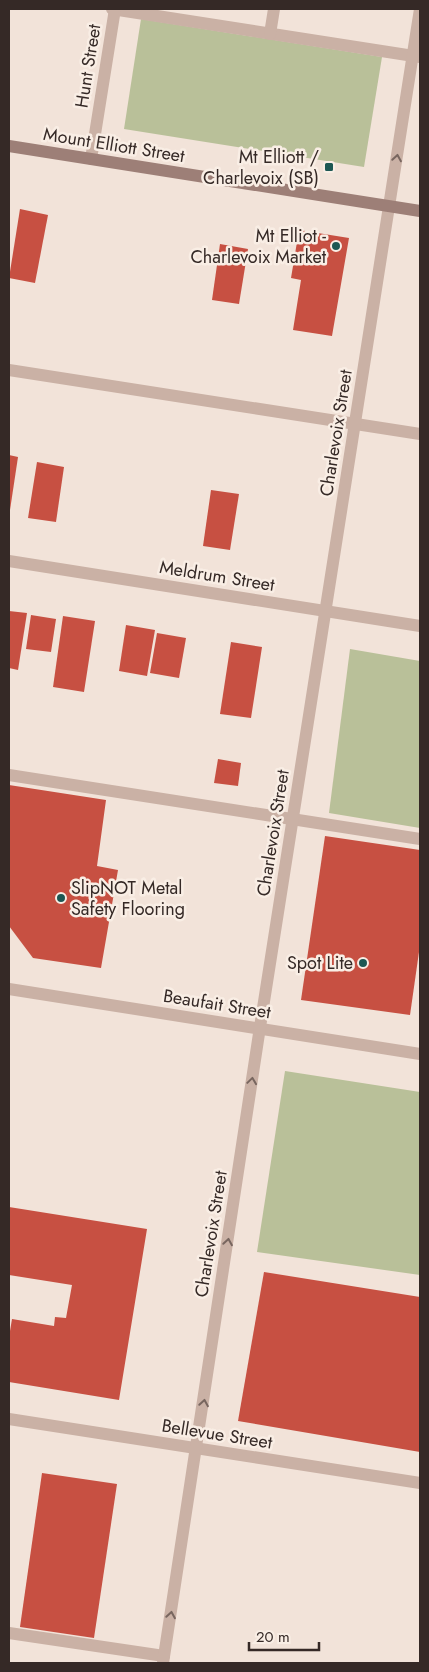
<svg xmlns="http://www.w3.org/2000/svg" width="429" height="1672" viewBox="0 0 429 1672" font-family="Jost,sans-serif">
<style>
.green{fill:#b9c099}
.building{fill:#c75042}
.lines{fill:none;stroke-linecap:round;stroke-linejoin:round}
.service{stroke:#cab1a5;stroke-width:12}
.minor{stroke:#cab1a5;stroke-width:12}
.tertiary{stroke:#cab1a5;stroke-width:12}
.secondary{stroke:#9d7f77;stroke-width:12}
.oneway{stroke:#78665f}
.poi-dot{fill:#1c5753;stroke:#f9eee5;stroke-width:2}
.labels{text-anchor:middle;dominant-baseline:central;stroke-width:5;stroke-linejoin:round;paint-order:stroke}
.street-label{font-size:18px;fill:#352926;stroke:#f9eee5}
.poi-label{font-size:18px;fill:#352926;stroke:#f9eee5;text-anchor:end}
</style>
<rect width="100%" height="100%" fill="#f2e3d9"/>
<!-- green -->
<g class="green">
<path d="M141 19 382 57 364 167 124 129Z"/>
<path d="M350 649 420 661V828L329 813Z"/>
<path d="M285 1071 420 1092V1275L257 1252Z"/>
</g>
<!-- building -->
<g class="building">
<path d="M20 209 48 215 35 283 9 278Z"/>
<path d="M299 230 349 238 332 336 293 330 301 280 291 278Z"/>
<path d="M220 244 248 249 239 304 212 300Z"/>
<path d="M9 455 18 457 10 510H9Z"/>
<path d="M37 462 64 467 56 522 28 518Z"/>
<path d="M211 490 239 494 230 550 203 546Z"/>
<path d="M9 611 27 613 18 670 9 668Z"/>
<path d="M31 615 56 619 51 652 26 649Z"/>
<path d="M63 616 95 621 84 692 53 687Z"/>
<path d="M126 625 155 630 147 676 119 671Z"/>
<path d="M157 633 186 638 179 678 150 673Z"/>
<path d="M231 642 262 647 251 718 220 714Z"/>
<path d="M218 759 241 763 238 786 214 783Z"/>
<path d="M9 785 106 800 97 866 118 870 101 968 33 958 9 926Z"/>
<path d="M325 836 420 850V945L410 1015 301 1000Z"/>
<path d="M9 1207 147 1229 119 1400 9 1382V1337L12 1319 54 1326 55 1317 66 1318 72 1285 9 1275Z"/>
<path d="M264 1272 420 1297V1452L238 1421Z"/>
<path d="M42 1473 117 1484 94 1638 20 1627Z"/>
</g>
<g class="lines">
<!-- service -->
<g class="service">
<path d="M112 9 420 57"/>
<path d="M270 34 274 9"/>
<path d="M9 370 420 434"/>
<path d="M9 775 420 839"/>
<path d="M9 1633 164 1656"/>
</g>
<!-- minor -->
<g class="minor">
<path d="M91 159 115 9"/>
<path d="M9 561 420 626"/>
<path d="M9 989 420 1054"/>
<path d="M9 1419 420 1483"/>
</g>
<!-- tertiary -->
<path class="tertiary" d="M163 1663 260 1027 420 9"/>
<!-- secondary -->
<path class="secondary" d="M9 146 420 211"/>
</g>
<!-- one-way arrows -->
<defs><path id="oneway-chevron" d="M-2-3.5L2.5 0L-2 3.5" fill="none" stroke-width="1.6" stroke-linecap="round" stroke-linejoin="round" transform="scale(1.25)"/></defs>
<g class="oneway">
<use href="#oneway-chevron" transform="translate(397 158) rotate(-81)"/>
<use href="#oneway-chevron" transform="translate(252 1081) rotate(-82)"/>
<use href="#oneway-chevron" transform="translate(228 1242) rotate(-81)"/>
<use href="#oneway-chevron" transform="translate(204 1403) rotate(-81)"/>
<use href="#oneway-chevron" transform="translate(171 1615) rotate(-81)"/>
</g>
<!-- markers -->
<g class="poi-dot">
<rect x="324" y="162" width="10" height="10" rx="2.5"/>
<circle cx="336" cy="246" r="5"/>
<circle cx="61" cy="898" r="5"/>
<circle cx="363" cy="963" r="5"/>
</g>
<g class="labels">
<!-- street labels -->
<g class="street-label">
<text transform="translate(88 66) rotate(-81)">Hunt Street</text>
<text transform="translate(114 145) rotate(9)">Mount Elliott Street</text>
<text transform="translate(336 433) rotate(-81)">Charlevoix Street</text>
<text transform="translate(217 576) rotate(9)">Meldrum Street</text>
<text transform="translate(273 833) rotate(-81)">Charlevoix Street</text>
<text transform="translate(217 1004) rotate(9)">Beaufait Street</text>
<text transform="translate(211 1234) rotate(-81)">Charlevoix Street</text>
<text transform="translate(217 1434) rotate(9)">Bellevue Street</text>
</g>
<!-- poi labels -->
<g class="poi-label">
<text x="319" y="157">Mt Elliott /<tspan x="319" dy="21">Charlevoix (SB)</tspan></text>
<text x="326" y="236">Mt Elliot -<tspan x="326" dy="21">Charlevoix Market</tspan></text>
<text x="71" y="888" text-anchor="start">SlipNOT Metal<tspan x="71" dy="21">Safety Flooring</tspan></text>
<text x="353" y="963">Spot Lite</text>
</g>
</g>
<!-- border -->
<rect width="429" height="1672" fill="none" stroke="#352926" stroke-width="20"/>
<!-- scale -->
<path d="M249 1642v8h70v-8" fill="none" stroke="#352926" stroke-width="2.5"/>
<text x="256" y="1642" font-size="15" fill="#352926" stroke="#f9eee5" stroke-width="4" paint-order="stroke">20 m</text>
</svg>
